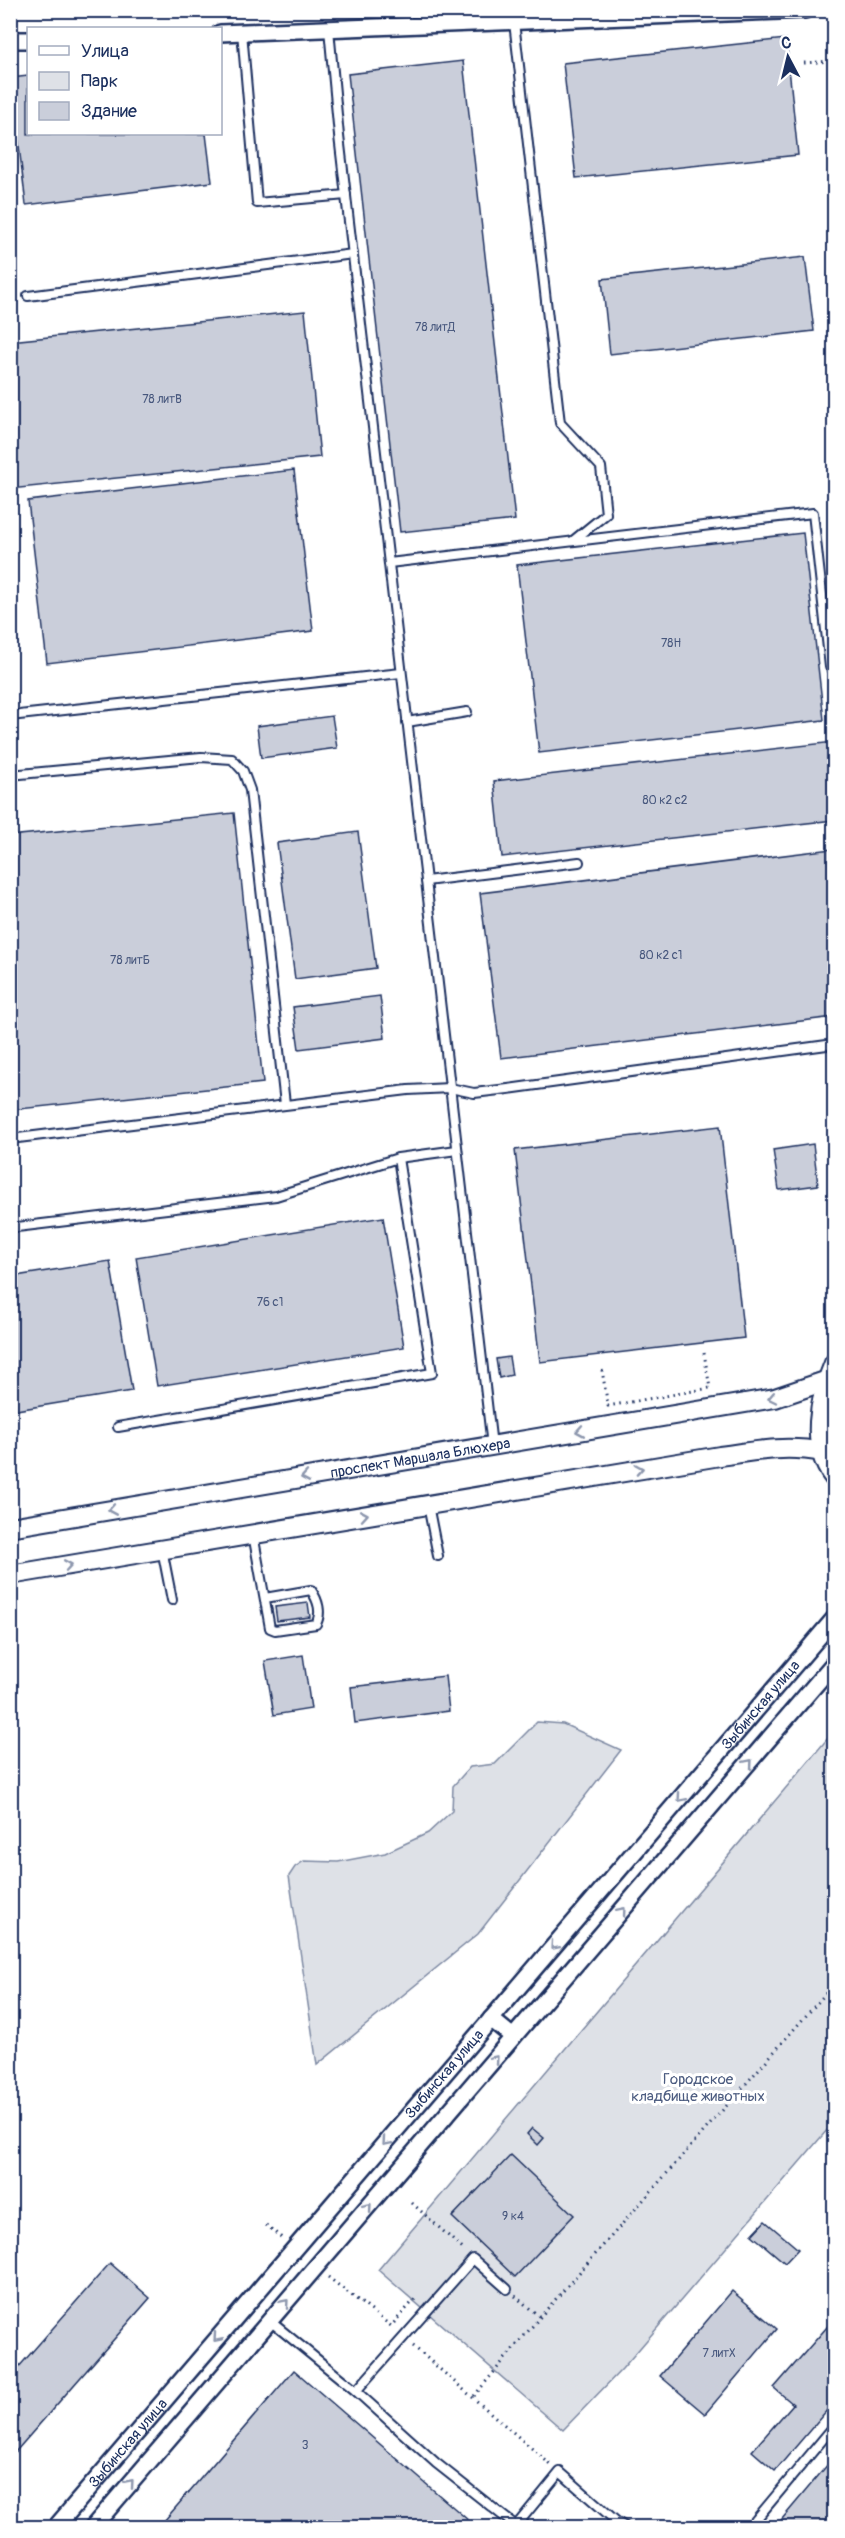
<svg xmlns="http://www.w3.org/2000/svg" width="845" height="2538" viewBox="0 0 845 2538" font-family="Pangolin,sans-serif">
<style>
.green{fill:#dee1e7;stroke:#7c88a2;stroke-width:1.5}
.building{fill:#caceda;stroke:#1b2f5e;stroke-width:1.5}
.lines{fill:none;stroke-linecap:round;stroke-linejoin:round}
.service-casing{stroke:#1b2f5e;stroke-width:12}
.minor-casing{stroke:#1b2f5e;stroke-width:20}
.tertiary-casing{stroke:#1b2f5e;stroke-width:22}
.path{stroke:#1b2f5e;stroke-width:3;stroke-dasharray:1.5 4.5;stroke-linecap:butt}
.service{stroke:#fff;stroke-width:8}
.minor{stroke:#fff;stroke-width:15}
.tertiary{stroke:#fff;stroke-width:18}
.oneway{stroke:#8d97ae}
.labels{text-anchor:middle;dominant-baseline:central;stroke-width:6;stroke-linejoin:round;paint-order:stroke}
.number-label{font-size:12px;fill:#47577d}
.street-label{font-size:15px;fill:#1b2f5e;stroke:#fff}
.park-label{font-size:15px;fill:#4c5c80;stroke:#fff}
</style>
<rect width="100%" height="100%" fill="#fff"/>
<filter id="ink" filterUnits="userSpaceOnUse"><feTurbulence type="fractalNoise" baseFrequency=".0167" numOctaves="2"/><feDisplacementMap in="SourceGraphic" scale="12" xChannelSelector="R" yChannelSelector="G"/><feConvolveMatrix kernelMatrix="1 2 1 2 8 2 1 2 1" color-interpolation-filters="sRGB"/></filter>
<g filter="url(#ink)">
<!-- green -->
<g class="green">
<path d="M537 1722 563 1724 621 1750 478 1934 317 2065 289 1876 295 1867 304 1861 338 1862 385 1853 428 1833 452 1811 453 1786 470 1767 495 1764Z"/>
<path d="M834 1731V2122L622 2369 563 2430 378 2270Z"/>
</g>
<!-- building -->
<g class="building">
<path d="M786 39 798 155 576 178 563 63Z"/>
<path d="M463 61 515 520 400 532 348 74Z"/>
<path d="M28 76V134H206L212 182 26 205 11 78Z"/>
<path d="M805 257 814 331 610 354 602 279Z"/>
<path d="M305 311 320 457 10 489V341Z"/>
<path d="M294 470 313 631 47 663 28 501Z"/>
<path d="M803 533 824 720 539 753 517 565Z"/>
<path d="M332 716 337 748 261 758 257 726Z"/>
<path d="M834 742V820L502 857 494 781Z"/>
<path d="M234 813 263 1083 10 1110V836Z"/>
<path d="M358 832 376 968 295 979 277 843Z"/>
<path d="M832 849 834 867V1017L501 1058 480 893Z"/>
<path d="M380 996 385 1038 299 1049 293 1007Z"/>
<path d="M720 1126 744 1338 540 1362 515 1150Z"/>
<path d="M813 1144 818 1185 779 1190 773 1150Z"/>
<path d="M383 1217 404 1347 157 1386 136 1257Z"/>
<path d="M110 1261 132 1391 10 1411V1277Z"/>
<path d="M509 1357 512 1375 499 1378 496 1359Z"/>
<path d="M308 1603 310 1617 277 1621 275 1607Z"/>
<path d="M303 1655 311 1709 274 1715 265 1661Z"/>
<path d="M445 1676 449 1711 355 1723 351 1687Z"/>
<path d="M532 2128 544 2138 538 2145 527 2134Z"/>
<path d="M511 2155 574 2215 515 2277 452 2217Z"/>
<path d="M765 2221 798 2249 785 2263 752 2235Z"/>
<path d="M110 2263 150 2298 10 2458V2377Z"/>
<path d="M732 2291 777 2329 705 2414 660 2376Z"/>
<path d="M834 2319V2402L775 2471 752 2451 793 2404 774 2388Z"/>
<path d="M294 2370 468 2520 462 2528H158Z"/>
<path d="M834 2457V2528H780L777 2525Z"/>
</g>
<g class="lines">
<!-- service casing -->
<g class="service-casing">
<g id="service">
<path d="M514 22 560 423 601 467 606 514 574 540"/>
<path d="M329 29 339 136 492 1446"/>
<path d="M242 32 257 203 346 195"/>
<path d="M28 296 353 254"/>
<path d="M389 563 813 513 830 667"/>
<path d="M10 716 401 673"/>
<path d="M407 722 467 712"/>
<path d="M10 775 201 757 232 759 243 771 250 790 285 1104"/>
<path d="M426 881 579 862"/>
<path d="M10 1139 408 1090 450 1088 474 1093 508 1089 834 1044"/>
<path d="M17 1227 276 1196 398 1158 457 1150"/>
<path d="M118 1427 432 1373 398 1158"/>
<path d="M428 1505 438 1556"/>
<path d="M253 1534 270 1628 275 1630 316 1624C322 1613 318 1600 311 1590L265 1598"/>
<path d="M162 1549 172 1600"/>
<path d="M270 2321 356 2391 436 2463 516 2526 560 2472 617 2522 627 2528"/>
<path d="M356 2391 473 2259 507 2289"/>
<path d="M749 2528 834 2426"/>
</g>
</g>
<!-- minor casing -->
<g class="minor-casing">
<g id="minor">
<path d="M220 33 805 10"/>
<path d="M10 40H28"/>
<path d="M491 2019 513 2037"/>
<path id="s1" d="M55 2528 834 1619"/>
<path d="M92 2528 834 1663"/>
</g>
</g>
<!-- tertiary casing -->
<g class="tertiary-casing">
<g id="tertiary">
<path d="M834 1363C819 1398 809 1446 834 1478"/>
<path id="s2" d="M10 1527 775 1398 828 1380"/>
<path d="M10 1575 720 1456C755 1451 787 1445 822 1452"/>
</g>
</g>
<!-- path -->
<g class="path">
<path d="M804 63 832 61"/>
<path d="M602 1370 608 1406 710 1388 704 1353"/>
<path d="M412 2203 465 2251"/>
<path d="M266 2225 282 2238"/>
<path d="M328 2277 391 2326 416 2298"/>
<path d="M515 2296 540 2317"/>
<path d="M413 2346 551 2465"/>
<path d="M474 2396 540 2317 834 1984"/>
</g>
<!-- service -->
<use href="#service" class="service"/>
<!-- minor -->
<use href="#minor" class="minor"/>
<!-- tertiary -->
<use href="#tertiary" class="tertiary"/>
</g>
<!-- one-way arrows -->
<defs><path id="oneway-chevron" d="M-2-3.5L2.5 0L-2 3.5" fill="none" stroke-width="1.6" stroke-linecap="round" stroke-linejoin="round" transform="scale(1.5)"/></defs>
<g class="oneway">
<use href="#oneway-chevron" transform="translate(772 1398) rotate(168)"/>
<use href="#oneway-chevron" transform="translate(580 1431) rotate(170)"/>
<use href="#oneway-chevron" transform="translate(639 1469) rotate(-9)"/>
<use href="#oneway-chevron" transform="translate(305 1477) rotate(170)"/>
<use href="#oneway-chevron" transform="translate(112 1510) rotate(170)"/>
<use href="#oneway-chevron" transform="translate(364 1515) rotate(-10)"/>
<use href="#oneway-chevron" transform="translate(68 1565) rotate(-10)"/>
<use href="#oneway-chevron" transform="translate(749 1763) rotate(-49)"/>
<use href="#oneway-chevron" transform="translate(681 1798) rotate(131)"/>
<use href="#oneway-chevron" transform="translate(622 1911) rotate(-49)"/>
<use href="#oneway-chevron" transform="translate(554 1946) rotate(131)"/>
<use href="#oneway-chevron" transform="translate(495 2059) rotate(-49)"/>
<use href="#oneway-chevron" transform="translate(386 2142) rotate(131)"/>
<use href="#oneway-chevron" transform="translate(368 2207) rotate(-49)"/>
<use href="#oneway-chevron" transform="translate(285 2303) rotate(-49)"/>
<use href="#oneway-chevron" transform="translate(217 2338) rotate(131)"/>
<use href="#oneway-chevron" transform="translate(130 2483) rotate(-49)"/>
</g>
</g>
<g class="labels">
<!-- number labels -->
<g class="number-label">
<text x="435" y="327">78 литД</text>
<text x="162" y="399">78 литВ</text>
<text x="671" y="643">78Н</text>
<text x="665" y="800">80 к2 с2</text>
<text x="661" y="955">80 к2 с1</text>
<text x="130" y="960">78 литБ</text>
<text x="270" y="1302">76 с1</text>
<text x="513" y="2216">9 к4</text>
<text x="719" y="2353">7 литХ</text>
<text x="305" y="2445">3</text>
</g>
<!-- street labels -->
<g class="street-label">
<text stroke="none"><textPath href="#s2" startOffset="416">проспект Маршала Блюхера</textPath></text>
<text stroke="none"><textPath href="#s1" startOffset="1084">Зыбинская улица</textPath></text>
<text stroke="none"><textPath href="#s1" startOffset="598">Зыбинская улица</textPath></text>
<text stroke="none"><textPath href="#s1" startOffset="112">Зыбинская улица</textPath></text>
</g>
<!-- park labels -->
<g class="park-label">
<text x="698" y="2079">Городское<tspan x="698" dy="17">кладбище животных</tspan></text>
</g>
</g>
<!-- margin -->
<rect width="845" height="2538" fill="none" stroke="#fff" stroke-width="36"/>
<rect x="18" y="18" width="809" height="2502" fill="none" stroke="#1b2f5e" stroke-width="2" filter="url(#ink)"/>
<!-- legend -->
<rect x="27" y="27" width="195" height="108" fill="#ffffff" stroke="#a4acbf" stroke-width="1.5"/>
<rect x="39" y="46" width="30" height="9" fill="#ffffff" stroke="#a4acbf" stroke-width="1.5"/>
<text x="81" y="57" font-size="18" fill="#1b2f5e">Улица</text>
<rect x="39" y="72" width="30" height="18" fill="#dee1e7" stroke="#a4acbf" stroke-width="1.5"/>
<text x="81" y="87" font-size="18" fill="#1b2f5e">Парк</text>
<rect x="39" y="102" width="30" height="18" fill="#caceda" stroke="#a4acbf" stroke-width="1.5"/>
<text x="81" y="117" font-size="18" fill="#1b2f5e">Здание</text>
<!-- north arrow -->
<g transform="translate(788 57) rotate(353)" stroke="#ffffff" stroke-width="4.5" paint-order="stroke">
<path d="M0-4.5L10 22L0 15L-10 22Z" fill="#1b2f5e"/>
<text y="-9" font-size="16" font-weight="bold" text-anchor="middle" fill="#1b2f5e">С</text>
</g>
</svg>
